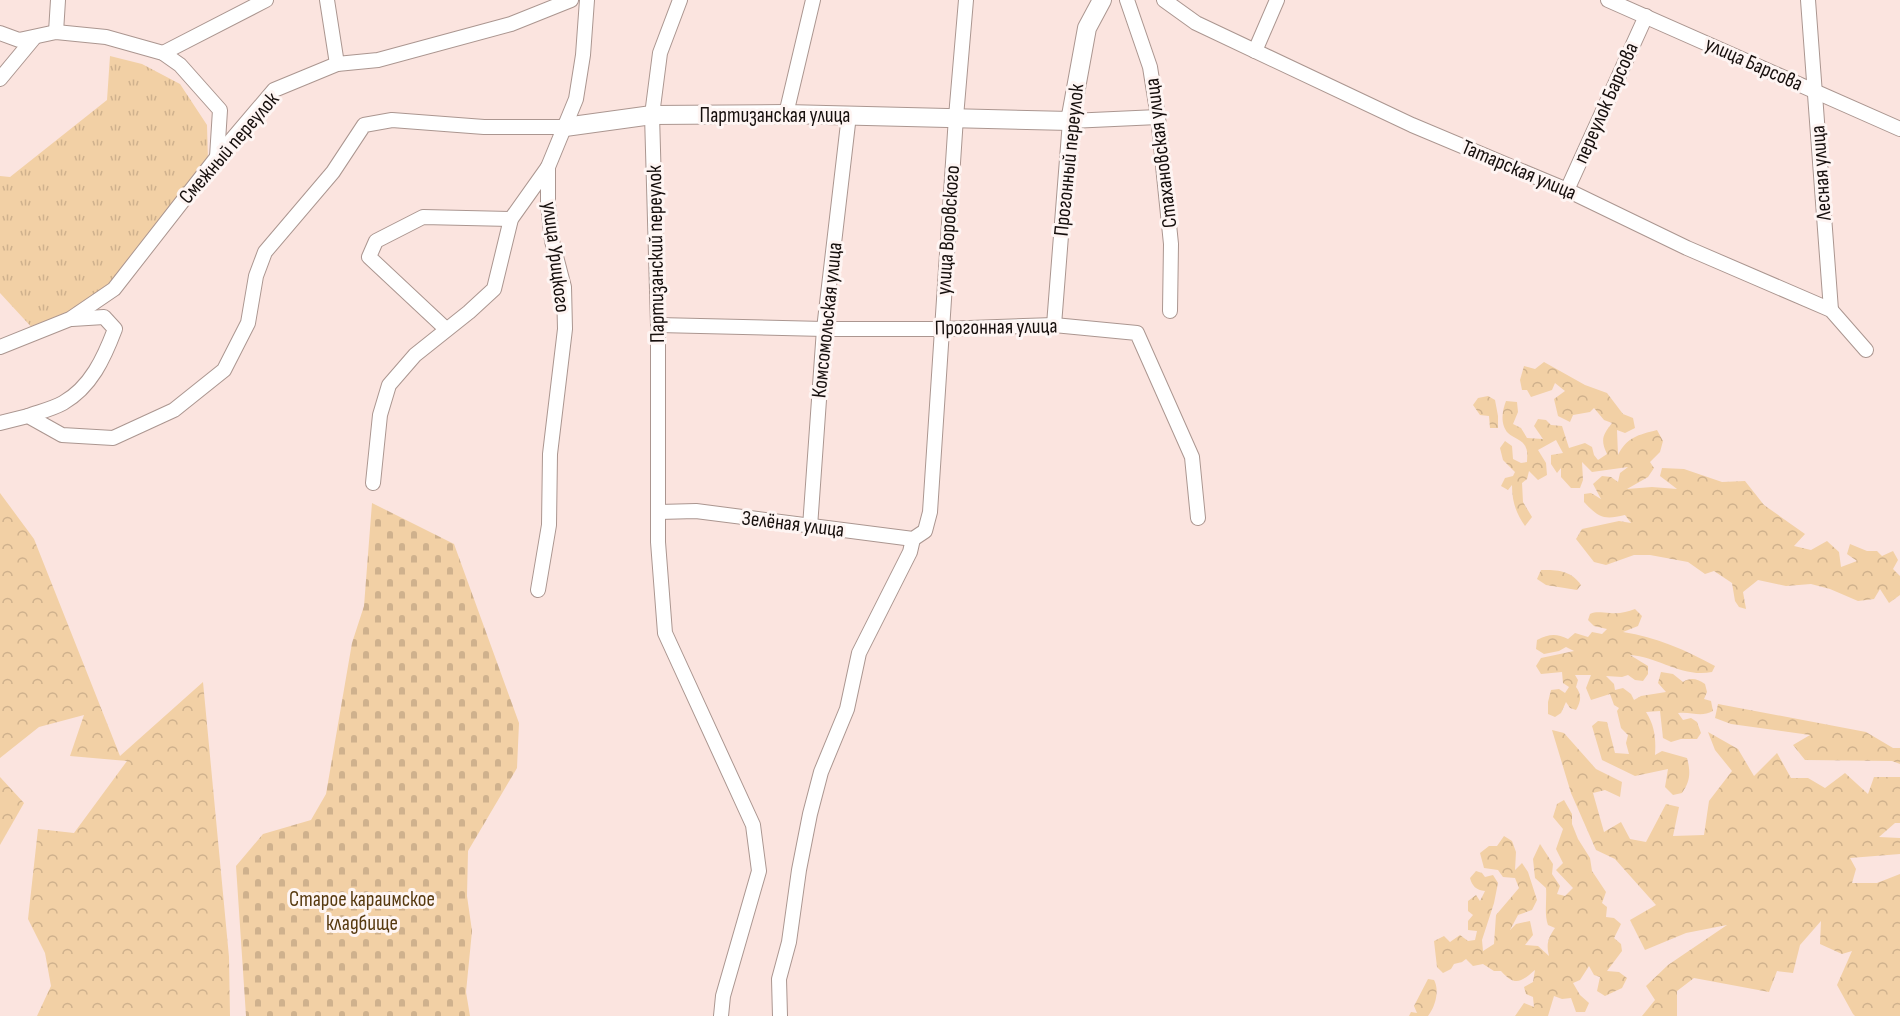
<svg xmlns="http://www.w3.org/2000/svg" width="1900" height="1016" viewBox="0 0 1900 1016" font-family="'Sofia Sans Condensed',sans-serif">
<style>
.grass{fill:url(#grass-tufts)}
.forest{fill:url(#forest-crowns)}
.cemetery{fill:url(#cemetery-stones)}
.lines{fill:none;stroke-linecap:round;stroke-linejoin:round}
.street-casing{stroke:#ab9690;stroke-width:16}
.secondary-casing{stroke:#ab9690;stroke-width:20}
.street{stroke:#fff;stroke-width:14}
.secondary{stroke:#fff;stroke-width:18}
.labels{text-anchor:middle;dominant-baseline:central;stroke-width:6;stroke-linejoin:round;paint-order:stroke}
.street-label{font-size:21px;fill:#160f0d;stroke:#fef5f3}
.park-label{font-size:21px;fill:#573a10;stroke:#fef5f3}
</style>
<defs>
<pattern id="grass-tufts" width="24" height="20" patternUnits="userSpaceOnUse" patternTransform="scale(1.5)"><rect width="24" height="20" fill="#f2d0a5"/><path d="M3 7l-1-3M5 7V3M7 7l1-3M15 17l-1-3M17 17v-4M19 17l1-3" fill="none" stroke="#cfb18d"/></pattern>
<pattern id="forest-crowns" width="20" height="18" patternUnits="userSpaceOnUse" patternTransform="scale(1.5)"><rect width="20" height="18" fill="#f2d0a5"/><path d="M2 6a3 3 0 1 1 6 0M12 15a3 3 0 1 1 6 0" fill="none" stroke="#cfb18d"/></pattern>
<pattern id="cemetery-stones" width="16" height="16" patternUnits="userSpaceOnUse" patternTransform="scale(1.5)"><rect width="16" height="16" fill="#f2d0a5"/><path d="M2 7V4a2 2 0 0 1 4 0v3zM10 15v-3a2 2 0 0 1 4 0v3z" fill="#cfb18d"/></pattern>
</defs>
<rect width="100%" height="100%" fill="#fbe4df"/>
<!-- grass -->
<path class="grass" d="M110 56 142 64 180 84 207 125 208 162 107 290 36 332 0 293V176L10 177 107 100Z"/>
<!-- forest -->
<g class="forest">
<path d="M1544 362 1585 385 1607 393 1623 414 1633 418 1635 428 1625 433 1617 430 1618 455C1627 437 1638 435 1657 430L1663 441 1660 452 1650 462 1654 468 1648 477 1627 489 1652 487 1677 489 1660 476 1662 468 1684 469 1722 482 1745 481 1764 505 1805 534 1794 546 1811 550 1827 541 1839 552 1841 567 1857 561 1847 554 1850 544 1867 551H1877L1882 556 1893 551 1898 560 1893 569 1900 576V595L1889 603 1880 589 1874 599 1858 601 1830 589 1811 584 1786 586 1758 580 1743 592 1746 609 1739 607 1735 601 1732 583 1714 571 1705 574 1688 562 1650 555H1634L1606 565 1594 562 1576 539 1582 529 1619 521 1631 523 1625 515C1604 520 1599 518 1584 502V494L1591 493 1601 499 1593 484 1602 476 1611 477 1618 482 1620 473 1628 467 1592 472 1582 462 1583 480 1580 488H1571L1561 477V468L1557 473 1551 464V455L1563 453 1556 440 1538 450 1546 463 1547 475 1538 480 1529 471 1527 479 1522 483 1523 502 1532 517 1525 526C1516 513 1512 502 1512 485L1508 490 1501 486 1505 478 1513 476 1515 472 1503 460 1500 448 1505 441 1512 446 1513 459 1521 463 1527 462C1527 458 1528 452 1526 448 1523 439 1514 439 1508 433 1500 424 1502 411 1506 401L1517 402 1518 412 1513 424 1521 428 1527 438 1543 439 1534 426 1538 419 1546 420 1551 425 1562 426 1569 448 1585 443 1592 447 1594 455 1598 460 1607 454C1600 439 1603 435 1612 423L1604 420 1594 408 1590 412 1573 415 1570 422 1558 416 1554 399 1565 391 1555 383 1552 390 1531 397 1527 390H1522L1520 380 1524 366 1535 369Z"/>
<path d="M1488 396 1495 400 1498 416V428H1490L1489 416 1480 415 1473 405 1478 398Z"/>
<path d="M0 493 34 539 120 756 203 682 229 957 230 1016H37L51 986 45 953 28 919 38 829 74 833 127 761 70 756 84 715 39 727 0 758Z"/>
<path d="M1541 570C1558 570 1570 570 1581 585L1577 590 1546 585 1537 579Z"/>
<path d="M1635 609 1642 616 1638 626 1623 632C1656 637 1686 650 1715 666L1712 672C1682 678 1659 657 1630 655L1648 666V674L1643 681 1635 680 1628 675 1622 677 1606 676 1614 684 1615 690 1623 688 1631 694 1634 700 1641 696 1666 692 1658 683 1661 672 1673 674 1683 682C1691 677 1697 679 1705 684L1707 692 1704 699 1711 701 1713 711C1700 718 1691 711 1678 713L1683 720 1691 718 1697 722 1701 733 1697 739H1681L1671 742 1663 738 1660 711 1646 712C1655 726 1656 739 1655 755L1662 751 1687 758C1691 773 1690 781 1682 793L1673 795 1665 787 1668 769 1635 776 1602 760 1592 726 1598 721 1607 722 1615 753 1629 754 1626 743 1628 735 1621 728 1617 711 1619 708 1614 705 1610 694 1591 700 1586 688 1591 675H1575L1578 680 1576 687C1582 695 1581 701 1576 710L1570 708 1566 702 1561 713 1555 717 1548 714V702L1551 690 1559 689 1565 693 1569 687 1563 683 1562 672 1541 674 1536 666 1541 658 1574 651 1566 647 1559 651 1544 654 1536 649 1537 640C1549 634 1556 633 1568 639L1575 633 1588 637 1592 632 1602 634 1607 629 1594 626 1588 620 1590 614C1597 611 1602 613 1610 613 1619 614 1627 612 1635 609Z"/>
<path d="M1718 704 1866 732 1893 748H1900V764L1892 761 1805 760 1793 745 1810 735 1731 724 1715 718Z"/>
<path d="M1552 730 1564 733 1596 769 1622 782 1620 797 1605 790 1593 793 1604 832 1621 822 1630 839 1646 842 1666 804 1679 807 1673 836 1704 835 1709 801 1732 771 1715 750 1708 732 1738 749 1754 776 1777 753 1791 778H1808L1825 788 1845 773 1868 794 1874 777H1900V823H1895L1879 837 1900 838V854L1850 858 1856 869 1852 883H1877L1900 874V1016H1855L1853 1014 1837 985 1852 951 1842 954 1820 944 1821 921 1800 945 1793 973 1777 971 1769 992 1694 978 1677 991V1016H1642L1655 1000 1646 986 1668 965 1727 925 1686 933 1645 950 1630 920 1656 905 1615 859 1596 850 1571 793Z"/>
<path d="M0 777 24 803 0 845Z"/>
<path d="M1564 800 1572 814V824L1578 839 1590 858 1592 871 1606 892 1602 903 1607 907 1606 917 1614 918 1621 924 1614 938 1621 944 1622 951 1607 971 1619 972 1627 978 1622 988 1605 996 1597 991 1600 977 1594 975 1589 966 1580 980 1573 983 1580 995 1589 1003 1585 1012H1576L1571 998 1562 999 1554 996 1548 1016H1515L1524 1003 1534 1007 1533 997 1526 994 1524 987 1533 982 1535 970C1521 982 1515 987 1501 971H1494L1483 964 1473 966 1466 959 1462 962 1454 964 1451 969 1443 973 1437 967 1434 941 1444 936 1450 942 1460 935 1468 941 1475 940 1477 931 1468 930V921L1473 915 1468 911V901L1476 895 1480 901 1485 891C1476 890 1472 886 1470 878L1476 871 1482 873 1485 877 1493 875 1498 883 1494 903 1482 940 1483 951 1494 944 1496 915 1519 888 1515 878 1503 877 1498 870 1484 868 1480 853 1489 846H1497L1504 836 1512 841 1516 852 1515 870 1522 863 1528 872 1537 900 1532 910 1518 915 1510 930 1516 924 1530 921 1533 935 1525 945 1538 946 1549 956C1546 944 1548 938 1555 928L1548 925C1544 914 1547 900 1546 888L1535 878 1533 859 1540 844 1553 864 1552 874 1560 886 1557 894 1565 896 1573 888 1556 870 1563 863 1556 849 1563 829 1553 817 1557 804Z"/>
<path d="M1428 979 1434 980C1440 991 1435 1007 1428 1016H1409L1411 1012 1417 1013 1414 1006Z"/>
</g>
<!-- cemetery -->
<path class="cemetery" d="M372 503 454 544 519 723 517 768 468 851 467 896 472 931 466 992 470 1016H246L236 866 263 834 311 820 326 794 352 643 364 606Z"/>
<g class="lines">
<!-- street casing -->
<g class="street-casing">
<g id="street">
<path d="M327 0 337 64"/>
<path d="M680 0 660 53 652 115 658 325V542L665 633 753 825 759 871 723 996 721 1016"/>
<path d="M1127 0 1150 67 1158 117 1171 244 1170 311"/>
<path d="M1164 0 1196 23 1412 125 1567 190 1687 248 1831 310 1866 350"/>
<path d="M1608 0 1900 129"/>
<path d="M1808 0 1831 310"/>
<path d="M56 32 58 0"/>
<path d="M0 33 19 40 56 32 106 37 163 53 180 65 220 110 217 157"/>
<path d="M1255 51 1277 0"/>
<path d="M163 53 266 0"/>
<path d="M0 79 34 38"/>
<path d="M786 114 813 0"/>
<path d="M1567 190 1646 16"/>
<path d="M658 325 824 329H942L1054 325 1137 333 1192 457 1198 518"/>
<path d="M1054 325 1070 121 1158 117"/>
<path d="M446 329 369 257 376 241 423 217 511 219"/>
<path d="M0 347 70 319 114 289 217 157 274 90 337 64 378 60 511 24 571 0"/>
<path d="M28 416C39 412 52 409 63 403 91 387 104 358 115 329L104 317 72 319"/>
<path d="M0 423 28 416 62 435 113 438 174 410 224 370 248 323 256 276 265 252 333 172 364 125 392 120 484 127H565"/>
<path d="M373 483 380 415 389 385 415 355 469 312 494 289 511 219 548 167"/>
<path d="M659 512 696 511 913 539 925 531 930 512 956 117 966 0"/>
<path d="M810 527 824 329 849 115"/>
<path d="M538 590 549 525 550 454 565 329 564 287 552 241 548 204V167L576 99 583 55 587 0"/>
<path d="M780 1016 779 979 789 942 799 870 810 814 821 772 847 709 859 653 910 552 913 539"/>
</g>
</g>
<!-- secondary casing -->
<g class="secondary-casing">
<path id="secondary" d="M565 127 652 115 786 114 1070 121 1087 28 1102 0"/>
</g>
<!-- street -->
<use href="#street" class="street"/>
<!-- secondary -->
<use href="#secondary" class="secondary"/>
</g>
<g class="labels">
<!-- street labels -->
<g class="street-label">
<text transform="translate(1754 64) rotate(24)">улица Барсова</text>
<text transform="translate(1606 103) rotate(-66)">переулок Барсова</text>
<text x="775" y="115">Партизанская улица</text>
<text transform="translate(229 148) rotate(-49)">Смежный переулок</text>
<text transform="translate(1161 153) rotate(-97)">Стахановская улица</text>
<text transform="translate(1069 160) rotate(-84)">Прогонный переулок</text>
<text transform="translate(1519 170) rotate(23)">Татарская улица</text>
<text transform="translate(1821 173) rotate(-94)">Лесная улица</text>
<text transform="translate(948 230) rotate(-86)">улица Воровского</text>
<text transform="translate(656 254) rotate(-91)">Партизанский переулок</text>
<text transform="translate(556 257) rotate(83)">улица Урицкого</text>
<text transform="translate(827 320) rotate(-84)">Комсомольская улица</text>
<text transform="translate(996 327) rotate(-1)">Прогонная улица</text>
<text transform="translate(793 524) rotate(7)">Зелёная улица</text>
</g>
<!-- park labels -->
<g class="park-label">
<text x="362" y="899">Старое караимское<tspan x="362" dy="24">кладбище</tspan></text>
</g>
</g>
</svg>
